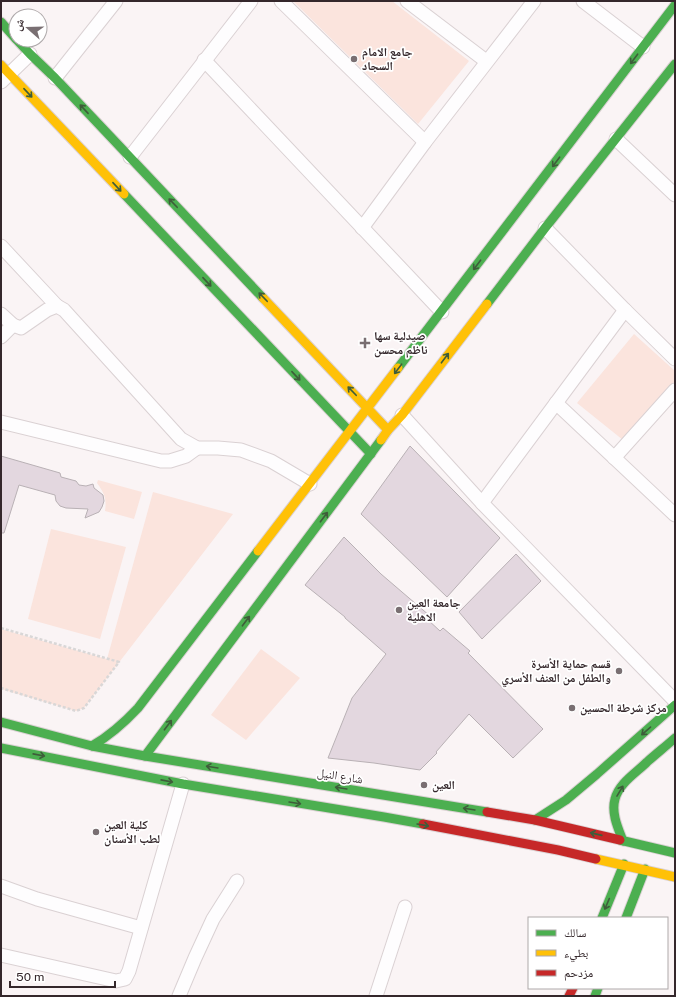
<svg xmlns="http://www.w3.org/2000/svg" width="676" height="997" viewBox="0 0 676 997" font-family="'Public Sans','Noto Naskh Arabic',sans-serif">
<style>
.green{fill:#fbe4dd}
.building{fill:#e3d7df;stroke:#b9b1b5}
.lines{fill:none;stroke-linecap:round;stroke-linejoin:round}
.street-casing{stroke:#dad1d3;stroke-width:15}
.fast-casing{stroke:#dad1d3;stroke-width:11}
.slow-casing{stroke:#dad1d3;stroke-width:11}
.jam-casing{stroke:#dad1d3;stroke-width:11}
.path{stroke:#d9d7d7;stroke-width:2.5;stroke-dasharray:3 2;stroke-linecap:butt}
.street{stroke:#fefdfe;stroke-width:13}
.fast{stroke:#4caf50;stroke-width:9}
.slow{stroke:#ffc107;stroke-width:9}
.jam{stroke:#c62828;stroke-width:9}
.oneway{stroke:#3e5d3a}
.poi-dot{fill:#796f72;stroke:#fff;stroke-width:1.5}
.labels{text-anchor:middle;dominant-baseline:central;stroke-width:3.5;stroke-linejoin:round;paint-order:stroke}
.poi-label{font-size:12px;font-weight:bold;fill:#34272b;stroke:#fff;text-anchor:start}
.street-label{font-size:12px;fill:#34272b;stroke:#fff}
</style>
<rect width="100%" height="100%" fill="#faf4f5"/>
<!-- green -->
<g class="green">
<path d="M293 1H392L469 61 418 124Z"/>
<path d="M634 334 675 371V381L623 440 577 403Z"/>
<path d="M98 480 142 492 134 519 105 511C107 498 104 493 97 483Z"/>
<path d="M153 492 233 514 84 708 76 711 1 689V629L107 659Z"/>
<path d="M51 529 126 547 100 639 28 619Z"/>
<path d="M261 649 300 678 246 740 211 715Z"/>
</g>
<!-- building -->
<g class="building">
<path d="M410 446 500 538 447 597 361 514Z"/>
<path d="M1 456 60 473 61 477 76 481 79 485 86 486 93 484 94 488 103 495 104 501 102 507 99 512 85 518 88 509 66 508 60 506 56 501 55 495 19 485 4 533H1Z"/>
<path d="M344 537 381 574 430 616 427 619 440 631 443 628 470 651 468 653 543 729 513 758 469 714 436 752 437 753 420 770 374 763 328 758 352 698 386 654 345 618V617L305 585Z"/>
<path d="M516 554 541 581 482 639 459 612Z"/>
</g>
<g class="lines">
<!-- street casing -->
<g class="street-casing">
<g id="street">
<path d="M281 1 425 142"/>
<path d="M407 1 486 61"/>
<path d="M583 1 643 47"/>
<path d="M204 60 442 312"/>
<path d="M55 78 116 1"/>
<path d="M1 82 30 54"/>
<path d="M616 139 675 195"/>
<path d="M130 157 251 1"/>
<path d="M362 228 425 142 534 1"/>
<path d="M545 228 625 310 675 359"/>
<path d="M1 246 57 306"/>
<path d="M1 314 13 325 21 328 47 310 57 306 64 310 181 439 197 448H218L241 450 271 461 310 484"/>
<path d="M1 337 13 325"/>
<path d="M556 403 675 515"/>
<path d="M402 415 482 503 675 701"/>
<path d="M1 422 161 461H170L186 456 197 448"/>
<path d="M614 458 675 390"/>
<path d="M482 503 625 310"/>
<path d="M1 886 37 899 141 928"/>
<path d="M1 955 116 981 125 979 129 971 183 784"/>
<path d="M179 996 195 958 213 919 237 881"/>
<path d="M376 996 405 907"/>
</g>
</g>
<!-- fast casing -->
<g class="fast-casing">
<g id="fast">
<path d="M1 22 16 39"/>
<path d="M17 40 30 54 55 78 263 298"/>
<path d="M124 194 371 454"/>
<path d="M487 304 545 228 675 64"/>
<path d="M398 368 675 5"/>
<path d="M1 722 92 746 145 756 487 812"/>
<path d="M92 746C109 736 124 723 138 708L258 551"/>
<path d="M1 748 183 784 384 817 423 824"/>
<path d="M145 756 381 440"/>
<path d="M535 820 566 800 597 774 675 705"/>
<path d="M620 840 675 853"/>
<path d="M623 841C618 828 611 813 615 799 619 783 636 773 647 762 656 754 666 746 675 738"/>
<path d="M602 918 624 864"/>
<path d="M626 918 645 869"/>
<path d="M595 996 598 988"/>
</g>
</g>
<!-- slow casing -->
<g class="slow-casing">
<g id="slow">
<path d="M1 65 124 194"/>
<path d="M263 298 388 430"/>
<path d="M381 440 388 430 402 415 487 304"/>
<path d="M258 551 398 368"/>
<path d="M596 859 675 877"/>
</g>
</g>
<!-- jam casing -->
<g class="jam-casing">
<g id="jam">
<path d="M487 812 535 820 620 840"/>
<path d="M423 824 558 850 596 859"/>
<path d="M569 996 573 988"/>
</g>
</g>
<!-- path -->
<path class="path" d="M1 628 119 662 84 708 76 711 1 688"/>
<!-- street -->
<use href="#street" class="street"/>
<!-- fast -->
<use href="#fast" class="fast"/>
<!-- slow -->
<use href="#slow" class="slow"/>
<!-- jam -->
<use href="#jam" class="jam"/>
</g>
<!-- one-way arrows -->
<defs><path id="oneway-shaft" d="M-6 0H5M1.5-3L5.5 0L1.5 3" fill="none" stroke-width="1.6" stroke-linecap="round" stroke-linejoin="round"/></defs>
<g class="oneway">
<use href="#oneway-shaft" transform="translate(634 59) rotate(127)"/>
<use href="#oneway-shaft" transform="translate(28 93) rotate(47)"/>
<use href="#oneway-shaft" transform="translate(84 109) rotate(-133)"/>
<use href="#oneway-shaft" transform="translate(556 162) rotate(127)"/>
<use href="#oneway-shaft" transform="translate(117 187) rotate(47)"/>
<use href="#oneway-shaft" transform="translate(173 203) rotate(-134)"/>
<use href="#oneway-shaft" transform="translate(477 265) rotate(127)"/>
<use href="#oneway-shaft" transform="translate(207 282) rotate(47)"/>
<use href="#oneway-shaft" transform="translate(263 297) rotate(-134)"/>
<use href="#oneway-shaft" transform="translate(445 358) rotate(-53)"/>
<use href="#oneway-shaft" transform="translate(398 369) rotate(127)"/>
<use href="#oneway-shaft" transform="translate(296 376) rotate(47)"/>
<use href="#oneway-shaft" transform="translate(352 391) rotate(-134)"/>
<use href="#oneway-shaft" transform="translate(324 517) rotate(-53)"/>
<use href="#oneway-shaft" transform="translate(246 621) rotate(-53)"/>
<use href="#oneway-shaft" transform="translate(168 725) rotate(-53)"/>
<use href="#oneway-shaft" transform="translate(646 731) rotate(139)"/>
<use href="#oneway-shaft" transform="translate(39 755) rotate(11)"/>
<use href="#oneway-shaft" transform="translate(212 767) rotate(-171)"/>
<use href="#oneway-shaft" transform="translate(167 781) rotate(11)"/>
<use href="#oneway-shaft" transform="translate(341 788) rotate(-171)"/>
<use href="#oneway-shaft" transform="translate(620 791) rotate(-59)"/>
<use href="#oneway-shaft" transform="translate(295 803) rotate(9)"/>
<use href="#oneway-shaft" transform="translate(469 809) rotate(-171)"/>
<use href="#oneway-shaft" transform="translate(423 825) rotate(10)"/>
<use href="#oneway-shaft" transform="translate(596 834) rotate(-167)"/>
<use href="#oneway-shaft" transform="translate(607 904) rotate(113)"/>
</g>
<!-- markers -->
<g class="poi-dot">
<circle cx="354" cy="59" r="4"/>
<path d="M363 337h4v4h4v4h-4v4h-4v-4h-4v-4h4z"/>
<circle cx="399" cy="610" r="4"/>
<circle cx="619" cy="671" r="4"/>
<circle cx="572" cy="708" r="4"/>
<circle cx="424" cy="785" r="4"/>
<circle cx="96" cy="832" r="4"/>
</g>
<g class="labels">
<!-- poi labels -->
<g class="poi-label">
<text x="362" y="52">جامع الامام<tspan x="362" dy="14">السجاد</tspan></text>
<text x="374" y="336">صيدلية سها<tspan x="374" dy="14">ناظم محسن</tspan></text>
<text x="407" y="603">جامعة العين<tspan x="407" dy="14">الاهلية</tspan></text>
<text x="611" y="664" text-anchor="end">قسم حماية الأسرة<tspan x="611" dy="14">والطفل من العنف الأسري</tspan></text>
<text x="580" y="708">مركز شرطة الحسين</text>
<text x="432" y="785">العين</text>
<text x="104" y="825">كلية العين<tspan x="104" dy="14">لطب الأسنان</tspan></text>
</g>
<!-- street labels -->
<g class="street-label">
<text transform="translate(340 776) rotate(9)">شارع النيل</text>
</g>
</g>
<!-- border -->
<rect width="676" height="997" fill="none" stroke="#34272b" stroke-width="4"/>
<!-- legend -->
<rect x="528" y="917" width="140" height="72" fill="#ffffff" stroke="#aea9aa"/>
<rect x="536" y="930" width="20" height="6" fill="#4caf50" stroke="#aea9aa"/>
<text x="564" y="937" font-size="12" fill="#34272b">سالك</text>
<rect x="536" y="950" width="20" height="6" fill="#ffc107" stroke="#aea9aa"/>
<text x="564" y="957" font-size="12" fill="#34272b">بطيء</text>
<rect x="536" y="970" width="20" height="6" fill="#c62828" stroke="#aea9aa"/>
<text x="564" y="977" font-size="12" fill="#34272b">مزدحم</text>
<!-- north arrow -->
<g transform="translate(28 28) rotate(290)"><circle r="19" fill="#ffffff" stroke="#aea9aa"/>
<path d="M0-3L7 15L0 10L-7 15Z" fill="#796f72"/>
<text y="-6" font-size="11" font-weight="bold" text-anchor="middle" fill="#34272b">ش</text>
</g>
<!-- scale -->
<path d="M10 981v6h105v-6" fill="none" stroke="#34272b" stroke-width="2"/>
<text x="16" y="981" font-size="12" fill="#34272b" stroke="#ffffff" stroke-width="3" paint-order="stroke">50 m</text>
</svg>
